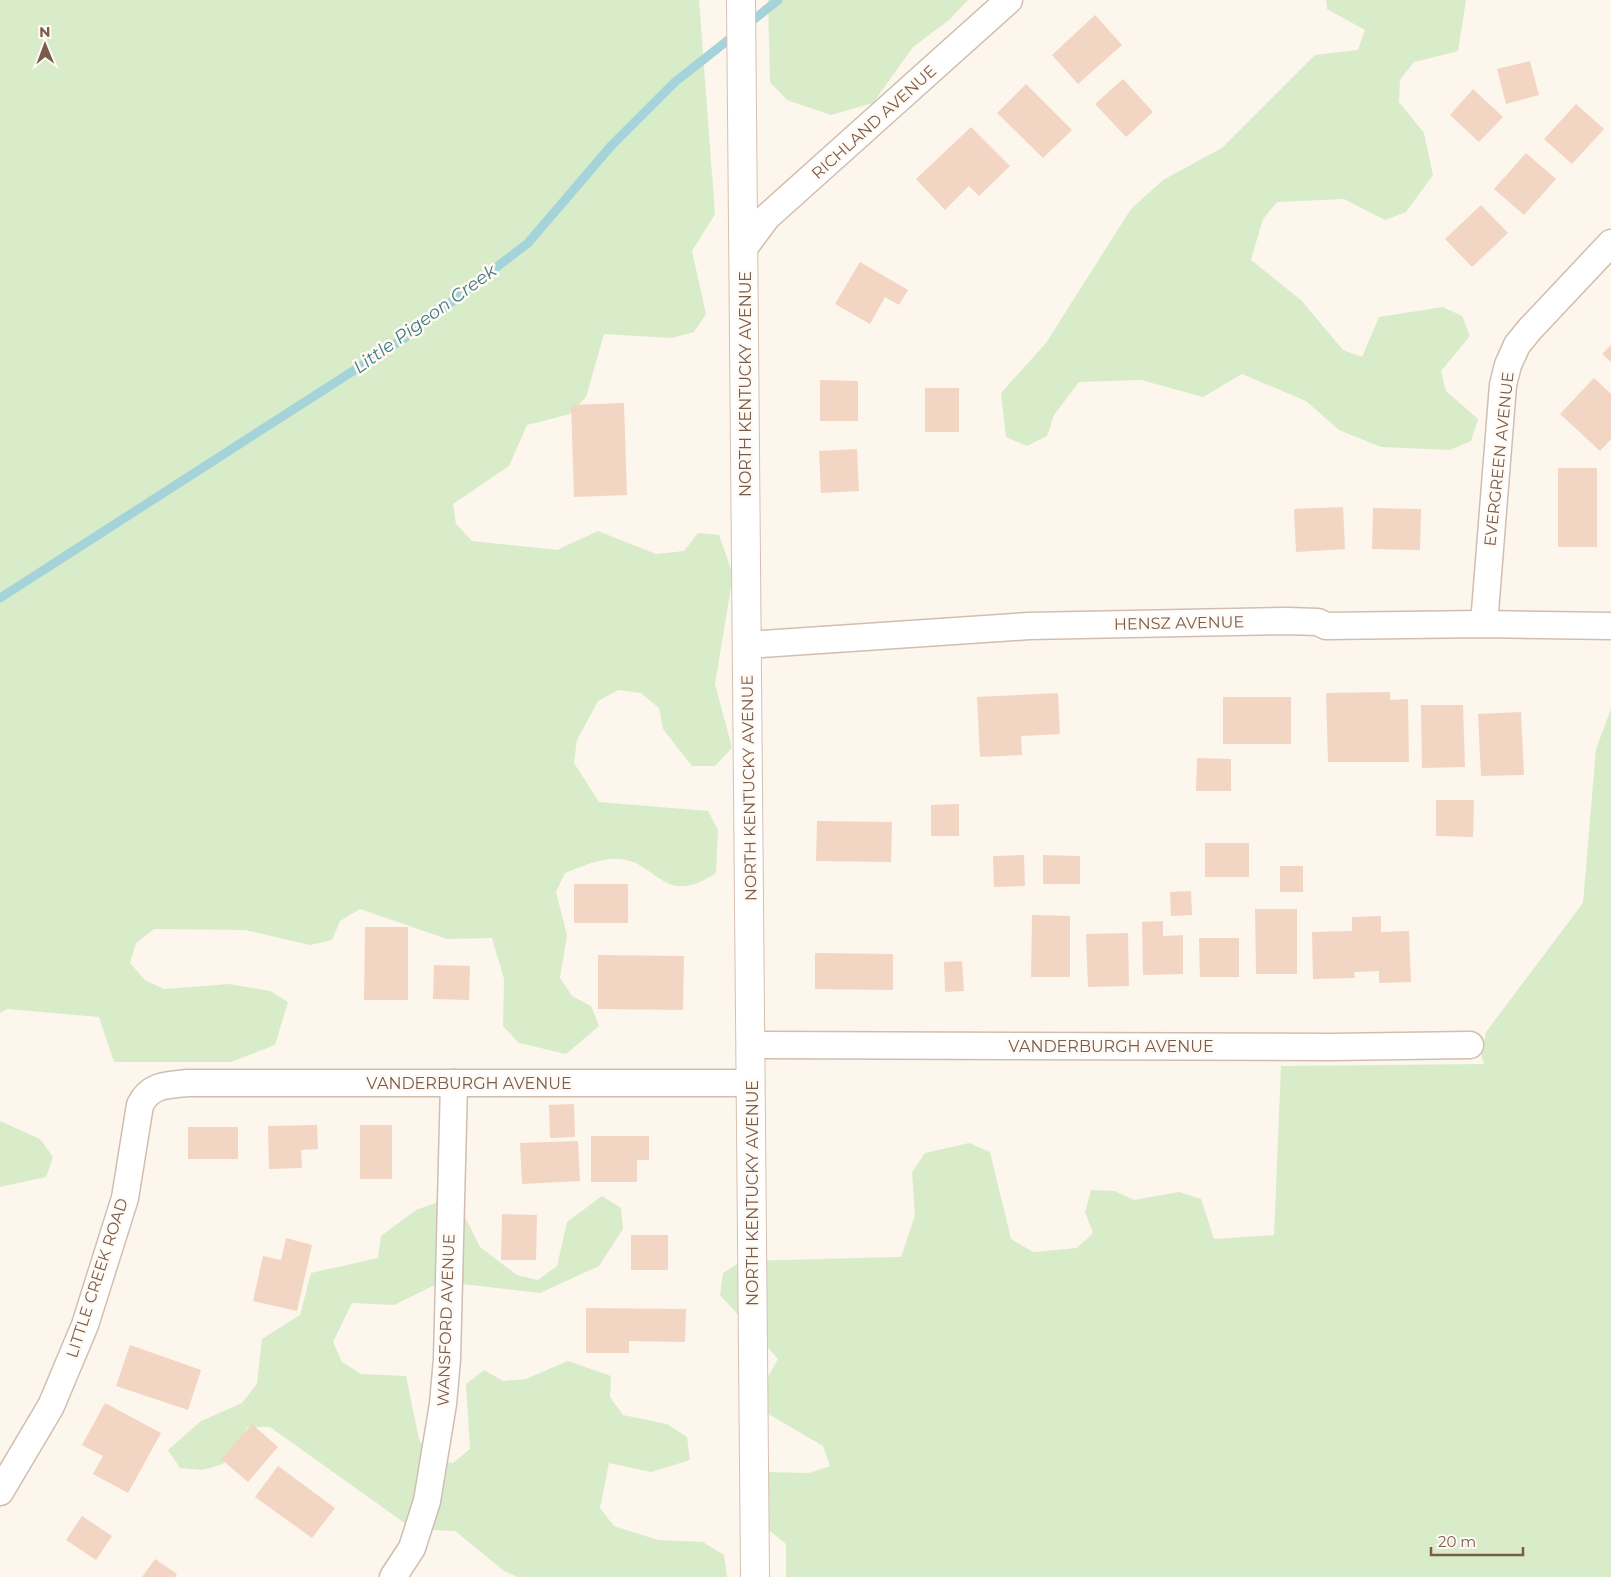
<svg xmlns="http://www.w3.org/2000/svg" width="1611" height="1577" viewBox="0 0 1611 1577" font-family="Montserrat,sans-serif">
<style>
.green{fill:#d8ecc9}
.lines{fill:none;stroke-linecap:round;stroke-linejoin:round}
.stream{stroke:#a5d3da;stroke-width:9}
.building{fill:#f3d5c3}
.street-casing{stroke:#d1beb0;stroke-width:29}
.secondary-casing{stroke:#d6c0b0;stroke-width:30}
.street{stroke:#fff;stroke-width:26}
.secondary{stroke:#fff;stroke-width:28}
.labels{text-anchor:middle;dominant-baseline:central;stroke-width:5;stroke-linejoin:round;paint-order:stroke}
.street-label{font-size:16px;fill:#7a5c4d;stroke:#fffaf3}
.water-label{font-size:18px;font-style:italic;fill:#437c86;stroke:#fffaf3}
</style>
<rect width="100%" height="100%" fill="#fdf6ec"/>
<!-- green -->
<g class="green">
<path d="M0 0H699L715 214 692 251 706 314 694 332 672 338 604 334 586 397 570 414 527 425 509 466 453 504 456 524 472 541 557 550 598 531 656 554 684 551 698 533 719 535 733 575 715 684 732 748 715 766H692L663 729 659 708 641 693 618 690 598 701 577 740 574 763 599 802 708 811 718 830 716 873C659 911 657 854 610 859 595 860 579 868 565 873L556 892 567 935 560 978 572 996 591 1006 599 1026 566 1054 519 1043 503 1026 504 979 492 938 447 939 360 909 340 921 332 940 310 945 245 930 154 929 136 943 130 963 145 980 164 989 229 984 270 991 288 1002 275 1045 231 1062H114L99 1017 7 1009 0 1013Z"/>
<path d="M768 0H968L949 20 913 47 873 103 831 115 787 100 770 82Z"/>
<path d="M1326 0H1466L1458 51 1414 62 1400 80 1399 102 1424 133 1433 175 1406 212 1385 220 1344 199 1277 202 1263 219 1251 260 1301 300 1343 350 1362 357 1379 317 1443 307 1462 316 1470 336 1441 371 1446 391 1478 419 1471 441 1450 450 1381 447 1339 430 1306 401 1242 374 1203 397 1141 380 1079 382 1054 415 1047 436 1027 446 1006 437 1001 393 1046 343 1131 209 1163 180 1222 148 1315 55 1358 50 1365 30 1327 9Z"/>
<path d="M1611 709V1577H786V1544L770 1531 755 1492 764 1472 809 1473 830 1466 823 1446 770 1415 756 1398 778 1359 720 1295 723 1273 742 1261 901 1257 915 1215 912 1172 925 1153 969 1143 990 1152 1011 1239 1033 1252 1077 1248 1093 1233 1085 1212 1091 1190 1115 1191 1134 1200 1179 1192 1201 1199 1214 1239 1274 1235 1281 1066 1484 1064 1481 1054 1486 1032 1583 903 1596 749Z"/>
<path d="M0 1121 40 1139 53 1157 46 1177 0 1187Z"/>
<path d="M602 1196 621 1208 623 1229 599 1266 540 1293 454 1283 433 1286 394 1305 352 1303 333 1342 342 1362 361 1374 406 1376 419 1439 431 1460 453 1463 470 1449 466 1384 484 1370 503 1381 526 1379 568 1361 611 1376 610 1397 623 1415 667 1424 687 1437 690 1460 651 1472 609 1463 600 1508 614 1526 658 1540 703 1542 724 1555 727 1577H518L504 1571 455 1531 413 1529 270 1427H248L223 1464 203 1470 180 1468 168 1450 201 1421 242 1403 257 1384 262 1339 300 1315 311 1273 378 1258 381 1236 416 1210 438 1202 460 1207 480 1247 517 1275 538 1280 557 1266 567 1222Z"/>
</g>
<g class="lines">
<!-- stream -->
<g class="stream">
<path d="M747 25 778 0"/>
<path d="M0 598 406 337 528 243 611 146 675 82 737 33"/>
</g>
</g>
<!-- building -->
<g class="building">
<path d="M1095 15 1122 45 1078 84 1052 55Z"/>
<path d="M1530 61 1539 95 1506 104 1497 69Z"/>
<path d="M1123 79 1153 112 1126 137 1095 104Z"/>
<path d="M1026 84 1072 130 1043 158 997 113Z"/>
<path d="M1473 89 1503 117 1479 142 1450 115Z"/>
<path d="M1576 104 1604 129 1572 164 1544 139Z"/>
<path d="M971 127 1010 166 979 196 969 186 945 210 916 179Z"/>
<path d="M1526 153 1556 179 1524 215 1494 189Z"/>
<path d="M1481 205 1508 233 1472 267 1445 239Z"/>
<path d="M860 262 908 290 899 305 885 297 870 324 835 304Z"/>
<path d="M1611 345V362L1602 354Z"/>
<path d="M1594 378 1611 394V439L1600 451 1560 414Z"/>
<path d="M820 380 858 381V421H820Z"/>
<rect x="925" y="388" width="34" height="44"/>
<path d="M624 403 627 495 574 497 571 405Z"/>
<path d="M857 449 859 491 821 493 819 451Z"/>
<rect x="1558" y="468" width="39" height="79"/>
<path d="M1343 507 1345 549 1296 552 1294 509Z"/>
<path d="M1373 508 1421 509 1420 550 1372 549Z"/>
<path d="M1390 692V700L1408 699 1409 762H1328L1326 693Z"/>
<path d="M1058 693 1060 734 1021 736 1022 755 980 757 977 697Z"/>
<rect x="1223" y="697" width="68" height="47"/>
<path d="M1421 705H1463L1465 767 1422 768Z"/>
<path d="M1521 712 1524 775 1481 776 1478 714Z"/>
<path d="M1197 758 1231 759V791H1196Z"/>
<path d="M1436 800H1474L1473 837 1436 836Z"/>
<path d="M959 804V836H931V805Z"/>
<path d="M817 821 892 822 891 862 816 861Z"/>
<rect x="1205" y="843" width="44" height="34"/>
<path d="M1024 855 1025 886 994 887 993 856Z"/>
<path d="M1043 855 1080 856V884H1043Z"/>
<rect x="1280" y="866" width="23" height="26"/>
<rect x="574" y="884" width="54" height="39"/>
<path d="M1191 891 1192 915 1171 916 1170 892Z"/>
<path d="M1255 909H1297V974H1256Z"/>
<path d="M1032 915 1070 916V977H1031Z"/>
<path d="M1381 916V932L1409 931 1411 982 1379 983V971L1354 972 1355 978 1313 979 1312 932 1352 931V917Z"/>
<path d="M1163 921V936L1183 935V974L1143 975 1142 922Z"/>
<path d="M365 927H408V1000H364Z"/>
<path d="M1128 933 1129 986 1088 987 1086 934Z"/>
<path d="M1199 938H1239V977H1200Z"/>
<path d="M815 953 893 954V990L815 989Z"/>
<path d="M598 955 684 956 683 1010 598 1009Z"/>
<path d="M962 961 964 991 945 992 944 962Z"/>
<path d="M434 965 470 966 469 1000 433 999Z"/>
<path d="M574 1104 575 1137 550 1138 549 1105Z"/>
<path d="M317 1125 318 1149 301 1150 302 1168 269 1169 268 1126Z"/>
<rect x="360" y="1125" width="32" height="54"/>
<rect x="188" y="1127" width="50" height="32"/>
<path d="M591 1136H649V1160H637V1182H591Z"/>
<path d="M578 1141 580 1181 522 1184 520 1143Z"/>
<path d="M502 1214 537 1215 536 1260H501Z"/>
<rect x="631" y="1235" width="37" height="35"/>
<path d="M286 1238 312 1245 297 1311 253 1301 263 1256 281 1260Z"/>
<path d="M586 1308 686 1309 685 1342 629 1341V1353H586Z"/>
<path d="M130 1345 201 1370 188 1410 116 1386Z"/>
<path d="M105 1403 161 1433 128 1493 93 1474 103 1456 82 1445Z"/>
<path d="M252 1424 278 1447 248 1482 221 1459Z"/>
<path d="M278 1466 335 1508 312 1538 255 1497Z"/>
<path d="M82 1516 112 1536 96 1560 66 1540Z"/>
<path d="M155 1559 177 1574 175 1577H142Z"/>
</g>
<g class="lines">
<!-- street casing -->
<g class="street-casing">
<g id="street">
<path d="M744 248 767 217 1009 0"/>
<path d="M1484 624 1503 385 1508 365 1517 345 1530 329 1611 243"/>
<path d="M747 645 1029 626 1287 621 1318 622 1326 626 1484 624 1611 626"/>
<path d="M752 1045 1332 1047 1470 1045"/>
<path d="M0 1492 51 1406 85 1325 125 1198 140 1105C150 1084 168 1085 188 1083H751"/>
<path d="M393 1577 412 1548 427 1501 443 1404 447 1359 454 1083"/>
</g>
</g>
<!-- secondary casing -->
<g class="secondary-casing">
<path id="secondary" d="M741 0 755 1577"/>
</g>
<!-- street -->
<use href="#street" class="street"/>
<!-- secondary -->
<use href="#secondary" class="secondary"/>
</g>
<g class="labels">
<!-- street labels -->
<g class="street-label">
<text transform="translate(874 122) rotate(-42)">RICHLAND AVENUE</text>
<text transform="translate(745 384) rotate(-90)">NORTH KENTUCKY AVENUE</text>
<text transform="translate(1499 459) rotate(-84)">EVERGREEN AVENUE</text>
<text transform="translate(1179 623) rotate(-1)">HENSZ AVENUE</text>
<text transform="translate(749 788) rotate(-91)">NORTH KENTUCKY AVENUE</text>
<text x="1111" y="1046">VANDERBURGH AVENUE</text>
<text x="469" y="1083">VANDERBURGH AVENUE</text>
<text transform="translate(752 1193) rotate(-90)">NORTH KENTUCKY AVENUE</text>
<text transform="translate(97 1278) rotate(-72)">LITTLE CREEK ROAD</text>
<text transform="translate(446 1320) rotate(-88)">WANSFORD AVENUE</text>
</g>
<!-- water labels -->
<g class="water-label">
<text transform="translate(425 319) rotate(-36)">Little Pigeon Creek</text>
</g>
</g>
<!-- north arrow -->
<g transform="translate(45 45) rotate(359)" stroke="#fffaf3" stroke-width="4" paint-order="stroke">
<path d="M0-4L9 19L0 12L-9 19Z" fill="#7a5c4d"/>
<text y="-8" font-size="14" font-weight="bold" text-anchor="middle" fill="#7a5c4d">N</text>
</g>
<!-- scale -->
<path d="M1431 1547v8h92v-8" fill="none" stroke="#7a5c4d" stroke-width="2.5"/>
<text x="1438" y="1547" font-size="15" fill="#7a5c4d" stroke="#fffaf3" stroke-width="4" paint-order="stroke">20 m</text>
</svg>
